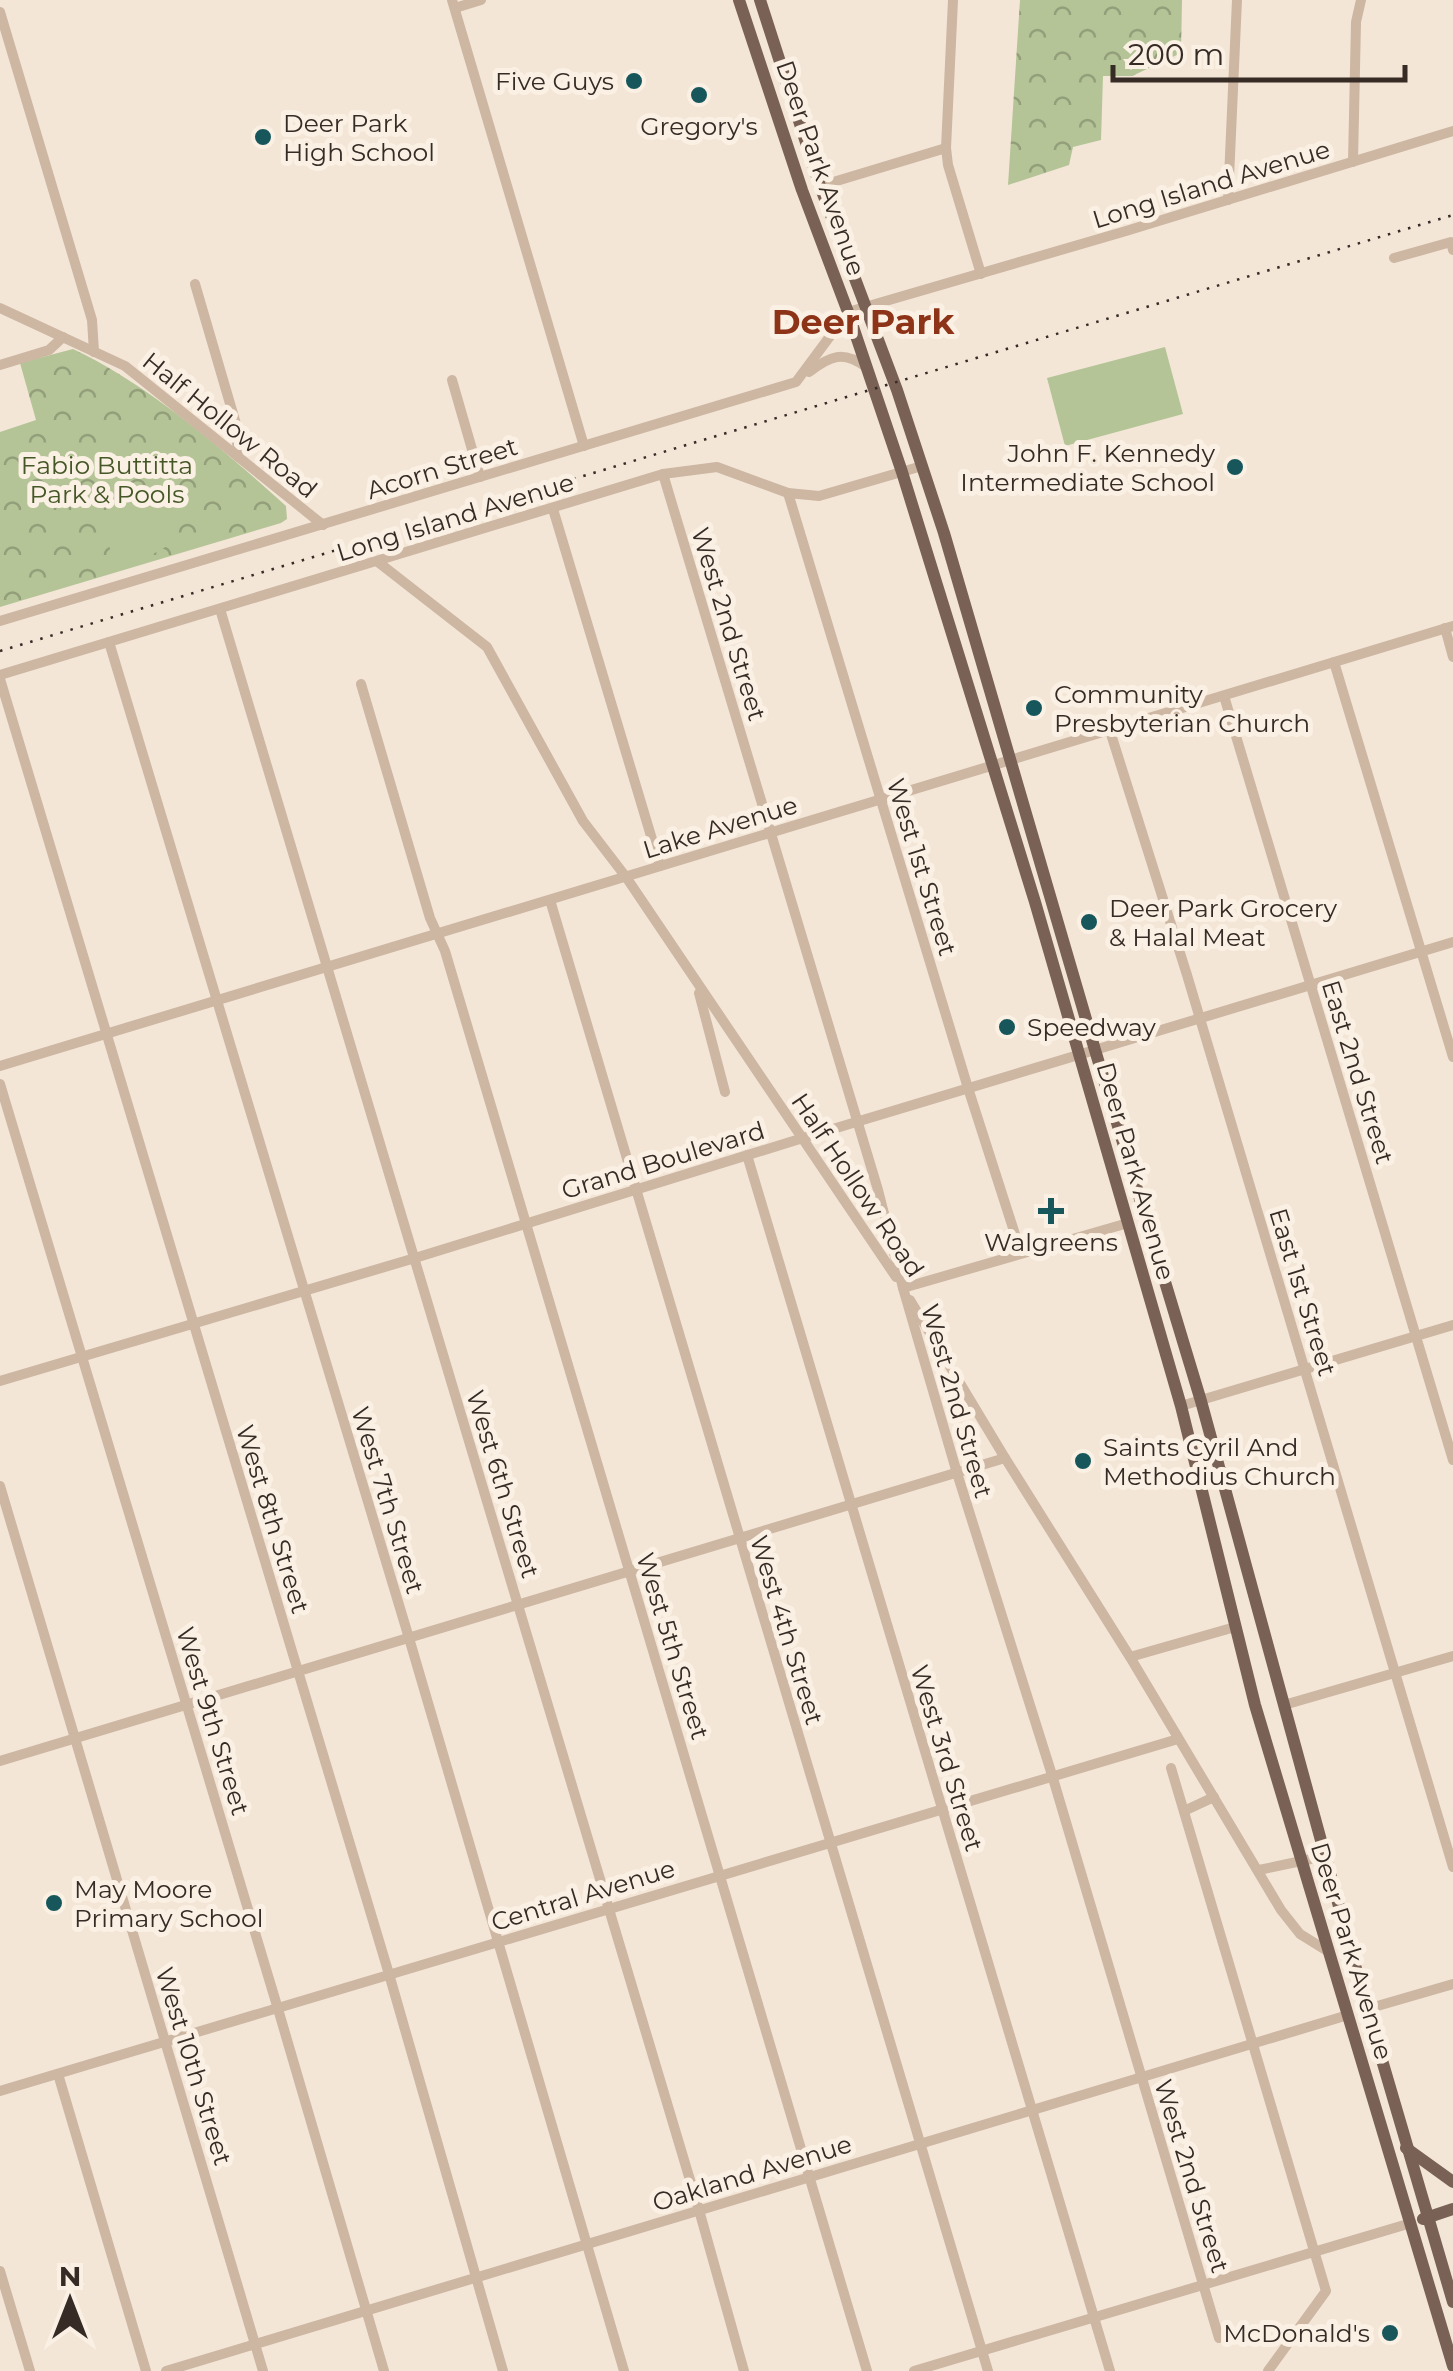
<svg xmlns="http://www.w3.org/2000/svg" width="1453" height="2371" viewBox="0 0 1453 2371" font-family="Montserrat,sans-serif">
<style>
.forest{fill:url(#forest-crowns)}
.pitch{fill:#b4c496}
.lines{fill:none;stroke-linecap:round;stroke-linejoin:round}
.minor{stroke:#cdb6a2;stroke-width:10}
.major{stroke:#7a6155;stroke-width:12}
.rail{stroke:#362b25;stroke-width:2.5;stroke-dasharray:2.5 8;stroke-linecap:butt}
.poi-dot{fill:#17575c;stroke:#fbf0e4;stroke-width:4}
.labels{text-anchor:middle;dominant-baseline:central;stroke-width:10;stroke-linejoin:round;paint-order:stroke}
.poi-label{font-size:25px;fill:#362b25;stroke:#fbf0e4;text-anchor:start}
.street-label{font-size:25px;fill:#362b25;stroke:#fbf0e4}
.park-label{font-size:25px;fill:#455727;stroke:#fbf0e4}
.district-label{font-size:35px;font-weight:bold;fill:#8d3317;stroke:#fbf0e4}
</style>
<defs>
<pattern id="forest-crowns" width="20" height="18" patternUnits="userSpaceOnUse" patternTransform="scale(2.5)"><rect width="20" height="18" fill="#b4c496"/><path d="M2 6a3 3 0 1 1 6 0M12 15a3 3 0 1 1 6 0" fill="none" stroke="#939f7a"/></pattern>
</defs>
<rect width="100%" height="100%" fill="#f3e6d7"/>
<!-- forest -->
<g class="forest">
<path d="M1020 0H1182L1181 53 1132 76H1103L1101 140 1073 147 1069 165 1008 185Z"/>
<path d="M73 349C148 384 225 451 286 506L287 519 281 523 0 607V432L36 420 20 363Z"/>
</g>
<!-- pitch -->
<g class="pitch">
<path d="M1165 347 1183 414 1065 446 1047 378Z"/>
<path d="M145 498H163L171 507 178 533C164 556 137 562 111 554L104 522C114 505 127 503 145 498Z"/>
</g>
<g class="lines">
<!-- minor -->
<g class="minor">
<path d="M452 0 584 446"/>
<path d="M953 0 946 148 948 165 981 274"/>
<path d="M455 8 481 0"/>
<path d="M0 12 92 320 94 352"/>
<path d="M1353 162 1356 22 1361 0"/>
<path d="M820 186 946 148"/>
<path d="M1228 200 1237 0"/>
<path d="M1394 258 1451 242 1453 250"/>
<path d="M195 284 236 424 238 457"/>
<path d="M0 308 125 366 323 525"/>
<path d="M0 365 49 350 63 337"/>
<path d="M809 372C830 356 843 350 866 367"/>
<path d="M452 380 480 477"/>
<path d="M663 474 878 1190 903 1288 957 1473 1052 1775 1219 2338"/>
<path d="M788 493 968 1088 1021 1253"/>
<path d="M553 509 660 866"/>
<path d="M378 562 487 647 583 821 626 877 896 1277"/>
<path d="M220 609 699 2210 744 2371"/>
<path d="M0 621 796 382 848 312 1126 231 1453 131"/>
<path d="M1445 628 1453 657"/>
<path d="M109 642 409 1638 624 2371"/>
<path d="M1334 662 1453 1057"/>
<path d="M0 675 663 474 717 467 788 493 819 496 922 466"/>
<path d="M0 679 389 1974 503 2371"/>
<path d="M361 684 430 918 445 951 867 2371"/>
<path d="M1224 696 1453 1460"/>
<path d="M1110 731 1187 975 1453 1867"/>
<path d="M550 900 988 2371"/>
<path d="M699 993 725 1092"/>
<path d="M0 1066 1453 626"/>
<path d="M0 1084 278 2009 384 2371"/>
<path d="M747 1155 1110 2371"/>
<path d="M903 1288 1128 1223"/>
<path d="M910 1300 1005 1458 1130 1657 1281 1910 1300 1934 1329 1952"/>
<path d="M0 1381 415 1258 803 1138 1453 942"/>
<path d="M1181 1406 1453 1325"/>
<path d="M0 1486 263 2371"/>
<path d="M1130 1657 1235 1627"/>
<path d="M1284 1705 1453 1656"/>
<path d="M0 1761 1005 1458"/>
<path d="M1171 1768 1326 2291 1268 2371"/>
<path d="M1184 1811 1214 1797"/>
<path d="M1259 1870 1325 1856"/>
<path d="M1367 2009 1453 1984"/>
<path d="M58 2074 146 2371"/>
<path d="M0 2091 1178 1739"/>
<path d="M0 2271 30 2371"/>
<path d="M166 2371 1348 2015"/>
<path d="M914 2371 1411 2223"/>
</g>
<!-- major -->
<g class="major">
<path d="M739 0 802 190 848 312 902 472 1035 902 1181 1406 1255 1705 1453 2366"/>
<path d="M760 0 820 186 897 390 944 533 1095 1050 1201 1401 1367 2009 1453 2302"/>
<path d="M1406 2148 1453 2182"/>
<path d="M1423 2219 1453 2209"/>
</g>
<!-- rail -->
<path class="rail" d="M0 651 1453 215"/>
</g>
<!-- markers -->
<g class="poi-dot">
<circle cx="634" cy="81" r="10"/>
<circle cx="699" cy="95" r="10"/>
<circle cx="263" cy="137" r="10"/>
<circle cx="1235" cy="467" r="10"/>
<circle cx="1034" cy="708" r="10"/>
<circle cx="1089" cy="922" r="10"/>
<circle cx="1007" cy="1027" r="10"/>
<path d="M1046 1196h10v10h10v10h-10v10h-10v-10h-10v-10h10z"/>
<circle cx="1083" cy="1461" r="10"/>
<circle cx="54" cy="1903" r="10"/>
<circle cx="1390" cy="2333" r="10"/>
</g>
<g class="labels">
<!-- poi labels -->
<g class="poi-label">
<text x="614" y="81" text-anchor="end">Five Guys</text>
<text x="283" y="123">Deer Park<tspan x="283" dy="29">High School</tspan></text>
<text x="699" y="126" text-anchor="middle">Gregory's</text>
<text x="1215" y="453" text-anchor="end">John F. Kennedy<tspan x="1215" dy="29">Intermediate School</tspan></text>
<text x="1054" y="694">Community<tspan x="1054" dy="29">Presbyterian Church</tspan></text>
<text x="1109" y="908">Deer Park Grocery<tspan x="1109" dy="29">&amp; Halal Meat</tspan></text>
<text x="1027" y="1027">Speedway</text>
<text x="1051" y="1242" text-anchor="middle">Walgreens</text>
<text x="1103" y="1447">Saints Cyril And<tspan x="1103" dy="29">Methodius Church</tspan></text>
<text x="74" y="1889">May Moore<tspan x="74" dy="29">Primary School</tspan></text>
<text x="1370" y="2333" text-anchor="end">McDonald's</text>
</g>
<!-- street labels -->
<g class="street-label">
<text transform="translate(821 168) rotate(71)">Deer Park Avenue</text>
<text transform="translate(1211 184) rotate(-17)">Long Island Avenue</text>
<text transform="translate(230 425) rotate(39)">Half Hollow Road</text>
<text transform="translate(442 468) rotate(-17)">Acorn Street</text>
<text transform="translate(455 517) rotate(-17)">Long Island Avenue</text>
<text transform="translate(729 624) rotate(73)">West 2nd Street</text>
<text transform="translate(720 827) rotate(-17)">Lake Avenue</text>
<text transform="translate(922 867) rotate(73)">West 1st Street</text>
<text transform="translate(1358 1072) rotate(73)">East 2nd Street</text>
<text transform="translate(663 1160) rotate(-17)">Grand Boulevard</text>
<text transform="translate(1136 1171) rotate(74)">Deer Park Avenue</text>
<text transform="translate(858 1185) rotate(56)">Half Hollow Road</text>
<text transform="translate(1303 1292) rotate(73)">East 1st Street</text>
<text transform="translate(957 1401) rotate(74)">West 2nd Street</text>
<text transform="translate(503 1484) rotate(73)">West 6th Street</text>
<text transform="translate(388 1500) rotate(73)">West 7th Street</text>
<text transform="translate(273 1519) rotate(73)">West 8th Street</text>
<text transform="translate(787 1630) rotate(73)">West 4th Street</text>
<text transform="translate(673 1646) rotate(73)">West 5th Street</text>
<text transform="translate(213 1721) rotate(73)">West 9th Street</text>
<text transform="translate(947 1758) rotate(73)">West 3rd Street</text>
<text transform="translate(583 1895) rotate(-17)">Central Avenue</text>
<text transform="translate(1352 1951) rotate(73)">Deer Park Avenue</text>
<text transform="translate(194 2066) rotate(73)">West 10th Street</text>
<text transform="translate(752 2173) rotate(-17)">Oakland Avenue</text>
<text transform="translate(1192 2176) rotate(73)">West 2nd Street</text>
</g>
<!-- park labels -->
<g class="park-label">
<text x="107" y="465">Fabio Buttitta<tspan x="107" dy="29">Park &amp; Pools</tspan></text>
</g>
<!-- district labels -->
<g class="district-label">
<text x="863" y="321">Deer Park</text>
</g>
</g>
<!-- north arrow -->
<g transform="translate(70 2301)" stroke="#fbf0e4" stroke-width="8" paint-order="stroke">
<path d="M0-8L18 38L0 25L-18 38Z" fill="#362b25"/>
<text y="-15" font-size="28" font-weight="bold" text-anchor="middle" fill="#362b25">N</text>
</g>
<!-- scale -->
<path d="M1113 65v15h292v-15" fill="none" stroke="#362b25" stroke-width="5"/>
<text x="1128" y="65" font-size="30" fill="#362b25" stroke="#fbf0e4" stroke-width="8" paint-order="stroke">200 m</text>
</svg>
